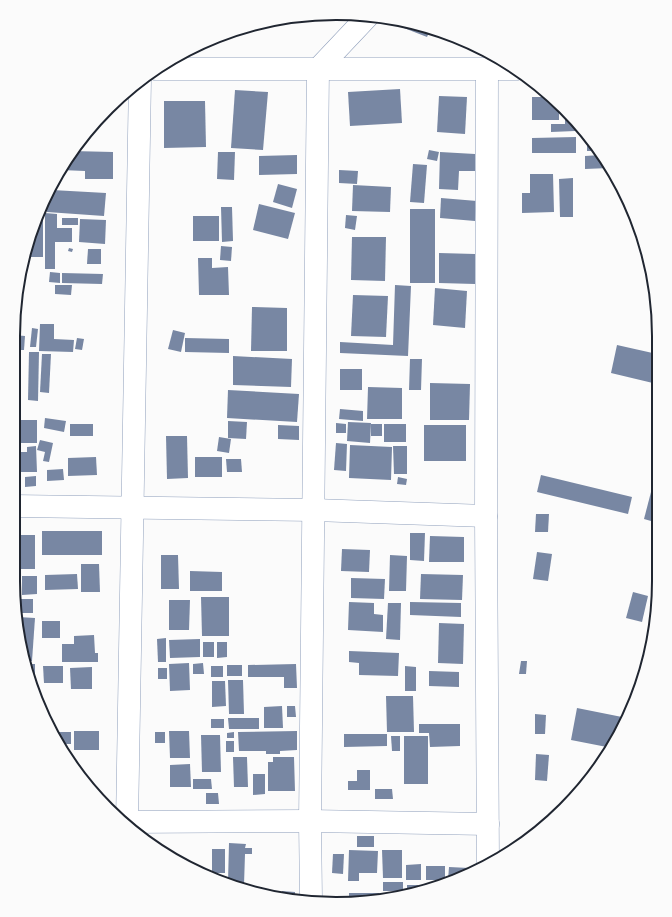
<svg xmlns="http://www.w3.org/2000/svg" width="672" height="917" viewBox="0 0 672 917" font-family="'Golos Text',sans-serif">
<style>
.building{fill:#7887a3}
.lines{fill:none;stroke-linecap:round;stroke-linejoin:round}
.minor-casing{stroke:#91a1bd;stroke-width:23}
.minor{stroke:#fff;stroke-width:22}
.rim{fill:none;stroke:#202631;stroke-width:2}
</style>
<rect width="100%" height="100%" fill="#fbfbfb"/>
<!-- building -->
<g class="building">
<path d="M388 18 426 27 431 28 427 37 386 21Z"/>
<path d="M400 89 402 123 350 126 348 92Z"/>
<path d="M235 90 268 92 263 150 231 148Z"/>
<path d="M439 96 467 97 465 134 437 132Z"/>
<path d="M532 97H553L559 104V120H532Z"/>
<path d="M164 101H205L206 147 164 148Z"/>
<path d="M565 110 575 121V131L551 132V124H565Z"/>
<path d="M587 135 592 140 599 151H587Z"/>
<path d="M576 137V153H532V138Z"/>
<path d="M429 150 439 152 437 161 427 159Z"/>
<path d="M72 151 113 152V179H85V171L61 170 67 157Z"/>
<path d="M218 152H235L234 180 217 179Z"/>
<path d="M440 152 475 154V171H459L458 190 439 189Z"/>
<path d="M297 155V174L259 175V156Z"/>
<path d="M601 155 609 168 585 169V156Z"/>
<path d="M413 164 427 165 424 203 410 202Z"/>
<path d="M339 170 358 171 357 184 339 183Z"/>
<path d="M530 174H553L554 212 522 213V193H530Z"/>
<path d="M573 178V217H560L559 179Z"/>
<path d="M278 184 297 189 292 208 273 202Z"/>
<path d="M353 185 391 187 390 212 352 211Z"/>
<path d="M52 190 106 193 104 216 47 212V201Z"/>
<path d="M441 198 477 201 475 221 440 218Z"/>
<path d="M629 202 633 210 628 209Z"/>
<path d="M259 204 295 213 288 239 253 230Z"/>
<path d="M221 207H232L233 241 222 242Z"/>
<rect x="410" y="209" width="25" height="74"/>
<path d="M45 213 57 214V228H72V242H55V269H45Z"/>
<path d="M346 215 357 216 355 230 345 228Z"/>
<path d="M41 216H43V257H26V249Z"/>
<rect x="193" y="216" width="26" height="25"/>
<rect x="62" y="218" width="16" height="7"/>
<path d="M80 219 106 220 105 244 79 242Z"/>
<path d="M352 237H386L385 281 351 280Z"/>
<path d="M221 246 232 247 231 261 220 260Z"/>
<path d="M69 248 73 249 72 252 68 251Z"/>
<path d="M88 249H101V264H87Z"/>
<path d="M439 253 475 254V284L439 283Z"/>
<path d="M198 258H212V268L228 267 229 295H199Z"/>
<path d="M50 272 60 273V283L49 282Z"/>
<path d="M62 273 103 274 102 284 62 283Z"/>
<path d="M55 285H72L71 295 55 294Z"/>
<path d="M395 285 411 286 408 356 340 353V342L393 345Z"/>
<path d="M435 288 467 291 465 328 433 325Z"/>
<path d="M353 295 388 296 386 337 351 336Z"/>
<path d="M252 307 287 308V351H251Z"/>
<path d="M40 324H54V339L74 340 73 352 39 351Z"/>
<path d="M32 328 38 329 36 347H30Z"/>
<path d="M173 330 185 333 181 352 168 349Z"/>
<path d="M14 335 25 336 24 350H14Z"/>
<path d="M77 338 84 339 82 350 75 349Z"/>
<path d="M185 338 229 339V353L185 352Z"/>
<path d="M617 345 657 354V384L611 373Z"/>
<path d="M29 352H39L38 401 28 400Z"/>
<path d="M42 354H51L49 393 40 392Z"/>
<path d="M233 356 292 359 291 387 233 385Z"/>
<path d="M410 359H422L421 390H409Z"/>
<rect x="340" y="369" width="22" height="21"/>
<path d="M430 383 470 384 469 420H430Z"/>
<path d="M368 387 402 388V419H367Z"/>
<path d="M228 390 299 394 297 422 227 418Z"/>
<path d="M340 409 363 411V421L339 419Z"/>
<path d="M45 418 66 421 64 432 44 428Z"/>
<rect x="13" y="420" width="24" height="23"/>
<path d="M228 421 247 422 246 439 228 438Z"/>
<path d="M348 422 371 423 370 443 347 441Z"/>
<path d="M336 423 346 424V433H336Z"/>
<rect x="70" y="424" width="23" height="12"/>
<rect x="371" y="424" width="11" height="12"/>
<rect x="384" y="424" width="22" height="18"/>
<path d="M278 425 299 426V440L278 439Z"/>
<rect x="424" y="425" width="42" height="36"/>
<path d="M166 436H187L188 478 167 479Z"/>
<path d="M219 437 231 439 229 453 217 451Z"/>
<path d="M40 440 53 443 49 462 43 461 45 452 37 450Z"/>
<path d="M336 443 347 444 346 471 334 470Z"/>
<path d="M350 445 392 447 391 480 349 478Z"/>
<path d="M36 446 37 472H13V452H27V447Z"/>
<path d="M393 446H407V474H394Z"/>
<path d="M96 457 97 475 68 476V458Z"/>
<rect x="195" y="457" width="27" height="20"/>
<path d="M226 459H241L242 472H227Z"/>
<path d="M63 469 64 480 47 481V470Z"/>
<path d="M541 475 632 497 628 514 537 492Z"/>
<path d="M36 476V486L25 487V477Z"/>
<path d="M398 477 407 479 406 485 397 484Z"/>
<rect x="13" y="480" width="6" height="7"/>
<path d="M651 492 658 494V523L644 519Z"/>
<path d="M536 514H549L548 532H535Z"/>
<rect x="42" y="531" width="60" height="24"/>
<path d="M410 533H425L424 561 410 560Z"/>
<path d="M13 535H35V569H18V548H13Z"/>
<path d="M430 536 464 537V562H429Z"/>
<path d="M342 549 370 550 369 572 341 571Z"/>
<path d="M537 552 552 554 548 581 533 579Z"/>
<path d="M161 555H178L179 589H161Z"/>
<path d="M390 555 407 556 406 591H389Z"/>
<path d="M81 564H99L100 592H81Z"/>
<path d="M190 571 222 572V591H190Z"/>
<path d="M77 574 78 589 45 590V575Z"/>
<path d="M421 574 463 575 462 600 420 599Z"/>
<path d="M22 576H37V594L22 595Z"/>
<path d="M351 578 385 579 384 599 351 598Z"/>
<path d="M13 583H18V594H15Z"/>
<path d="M633 592 648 596 642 622 626 618Z"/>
<path d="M201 597H229V636H202Z"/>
<path d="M15 599H33V613H17Z"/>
<path d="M169 600H190L189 630H169Z"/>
<path d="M349 602 374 603V614L383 615V632L348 630Z"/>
<path d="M410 602 461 603V617L410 615Z"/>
<path d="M388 603H401L400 640 386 639Z"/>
<path d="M18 617 35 618 32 661H24Z"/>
<rect x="42" y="621" width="18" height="17"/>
<path d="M439 623 464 624 463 664 438 663Z"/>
<path d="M94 635 95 653H98V662H62V644H74V636Z"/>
<path d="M166 638V662H158L157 639Z"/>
<path d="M200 639V657L170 658 169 640Z"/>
<rect x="203" y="642" width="11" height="15"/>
<path d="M217 642H227V657L217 658Z"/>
<path d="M349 651 399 653 398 676 359 675V663L349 662Z"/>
<path d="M521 661H527L526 674H519Z"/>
<path d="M189 663 190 690 170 691 169 664Z"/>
<path d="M203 663 204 674H193V664Z"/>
<path d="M24 664H35V683H32Z"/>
<path d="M296 664 297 688H284V677H248V665Z"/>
<rect x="227" y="665" width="15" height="11"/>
<path d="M43 666H63V683H44Z"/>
<rect x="211" y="666" width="12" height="11"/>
<path d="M405 666 416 667V691H405Z"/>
<path d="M92 667V689H71L70 668Z"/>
<rect x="158" y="668" width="9" height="11"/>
<path d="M429 671 459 672V687L429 686Z"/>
<path d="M228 680H243L244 714H229Z"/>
<path d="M212 681H225L226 706 212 707Z"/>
<path d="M33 686H37V696Z"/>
<path d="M386 696H413L414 732H387Z"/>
<path d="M282 706 283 728H264V707Z"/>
<path d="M287 706H295L296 717H287Z"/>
<path d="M577 708 627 718 616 742 612 748 571 740Z"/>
<path d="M535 714 546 715 545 734H535Z"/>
<path d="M228 718H259V729H229Z"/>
<rect x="211" y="719" width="13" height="9"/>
<path d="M419 724H460V746L430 747 429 733H419Z"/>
<rect x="74" y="731" width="25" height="19"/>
<path d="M169 731H189L190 758H170Z"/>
<path d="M297 731V750L280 751V754H266V751H239L238 732Z"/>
<path d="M52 732H71V744H57Z"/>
<rect x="155" y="732" width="10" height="11"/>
<path d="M234 732V738H227V733Z"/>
<path d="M344 734H387V746L344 747Z"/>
<path d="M201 735H220L221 772H202Z"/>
<path d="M391 736H400V751H392Z"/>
<rect x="404" y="736" width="24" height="48"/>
<rect x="226" y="741" width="8" height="11"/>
<path d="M536 754 549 755 547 781 535 780Z"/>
<path d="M233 757H247L248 787H234Z"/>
<path d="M273 757H294L295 791H268V762H273Z"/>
<path d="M190 764 191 787H170V765Z"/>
<path d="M357 770H370V790H348V781H357Z"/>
<path d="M253 774H265V794L253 795Z"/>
<path d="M193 779H211L212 789H193Z"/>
<path d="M375 789H392L393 799H375Z"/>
<path d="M206 793H218L219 804H206Z"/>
<rect x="357" y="836" width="17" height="11"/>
<path d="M229 843 246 844 245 848H252V854H245L244 885 234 884 228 882Z"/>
<rect x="212" y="849" width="13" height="24"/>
<path d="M349 850 378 851 377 873H359V881H348Z"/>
<path d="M382 850H402V878H383Z"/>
<path d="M333 854H344L343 874 332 873Z"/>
<path d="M421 864V880H406V865Z"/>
<rect x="426" y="866" width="19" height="14"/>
<path d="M449 867 469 868 468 874 459 879 448 880Z"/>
<path d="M210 876 227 877V882Z"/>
<rect x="383" y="882" width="20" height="9"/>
<path d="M407 885H418V889L407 892Z"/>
<path d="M282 891 295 892V899L282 898Z"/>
<path d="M256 892H278V898H273Z"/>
<path d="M349 893H379V898L357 903H349Z"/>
<path d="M383 894H393V895L383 897Z"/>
</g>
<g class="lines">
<!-- minor casing -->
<g class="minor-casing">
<g id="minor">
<path d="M156 69H516"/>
<path d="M487 69 486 516 488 863"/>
<path d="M13 506 314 510 486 516"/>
<path d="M125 822 310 821 488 824"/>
<path d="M127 823 140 79"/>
<path d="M311 900 310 821 318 69 369 15"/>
</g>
</g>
<!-- minor -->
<use href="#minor" class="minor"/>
</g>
<!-- crop -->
<path d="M0 0H672V917H0ZM336 20H336A316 316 0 0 1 652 336V581A316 316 0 0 1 336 897H336A316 316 0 0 1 20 581V336A316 316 0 0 1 336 20Z" fill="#fbfbfb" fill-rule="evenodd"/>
<path class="rim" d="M336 20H336A316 316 0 0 1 652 336V581A316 316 0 0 1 336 897H336A316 316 0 0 1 20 581V336A316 316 0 0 1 336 20Z"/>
</svg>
